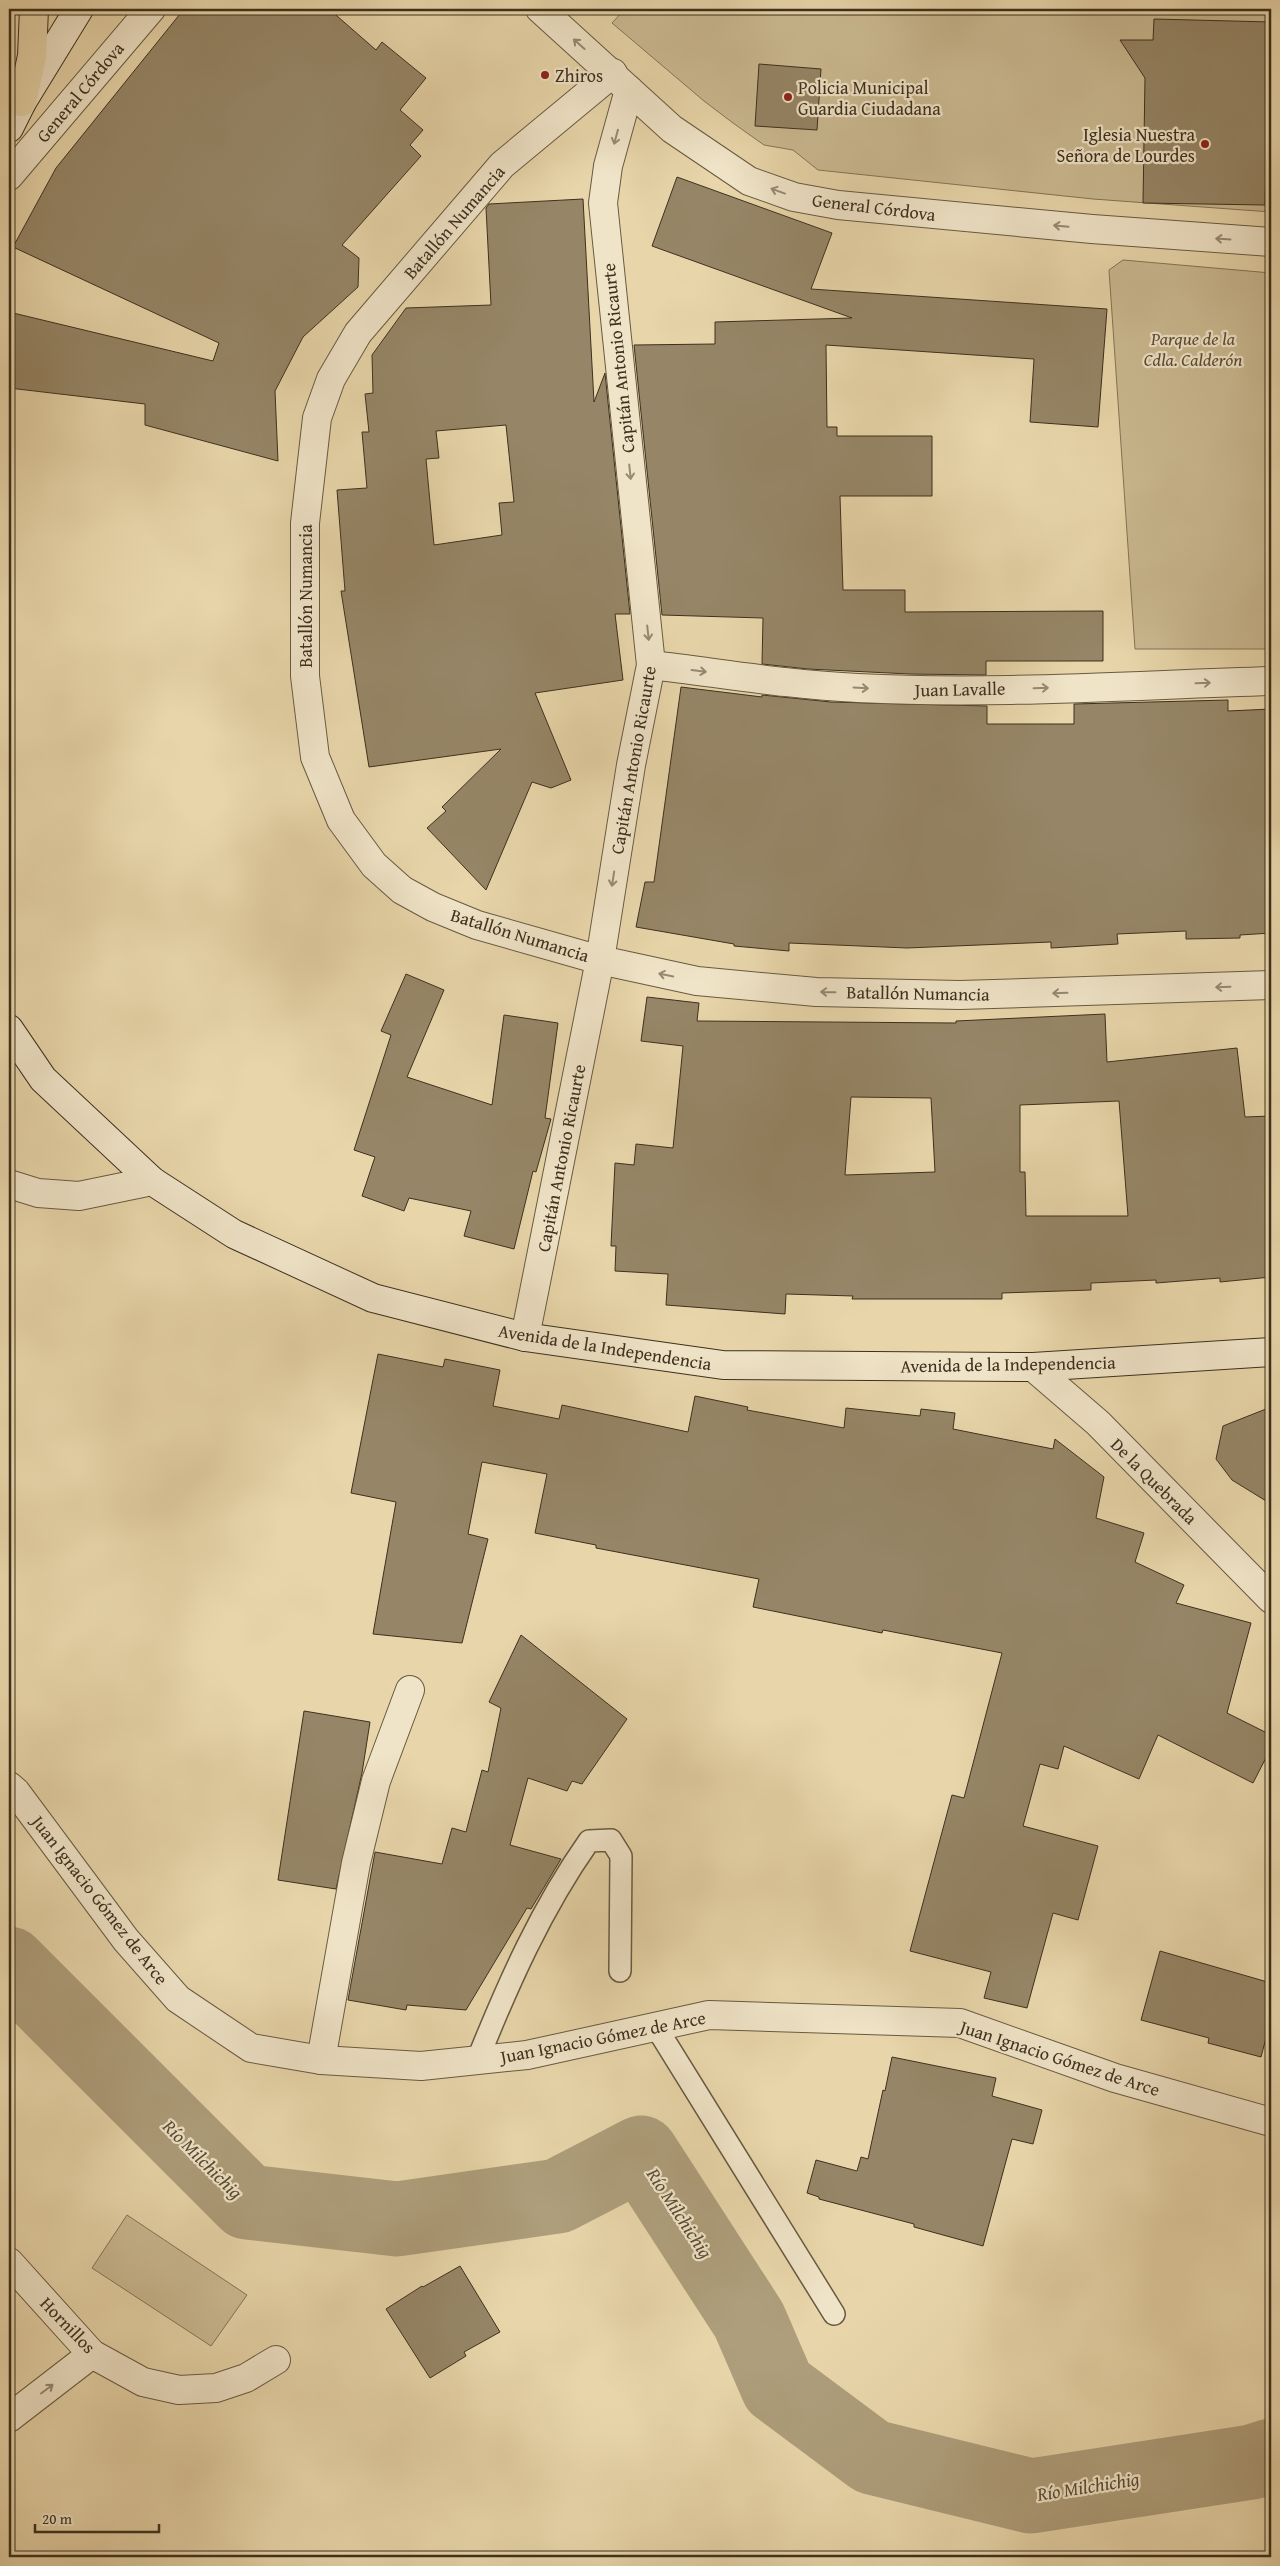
<svg xmlns="http://www.w3.org/2000/svg" width="1280" height="2566" viewBox="0 0 1280 2566" font-family="'Gentium Book Plus',serif">
<style>
.green{fill:#cbba92;stroke:#847558}
.lines{fill:none;stroke-linecap:round;stroke-linejoin:round}
.river{stroke:#ae9e7b;stroke-width:75}
.building{fill:#968667;stroke:#3d301f;fill-rule:evenodd}
.lane-casing{stroke:#685a42;stroke-width:24}
.street-casing{stroke:#685a42;stroke-width:30}
.secondary-casing{stroke:#3d301f;stroke-width:30}
.primary-casing{stroke:#3d301f;stroke-width:30}
.lane{stroke:#f0e4c8;stroke-width:21}
.street{stroke:#f0e4c8;stroke-width:28}
.secondary{stroke:#f0e4c8;stroke-width:28}
.primary{stroke:#e8d6aa;stroke-width:28}
.oneway{stroke:#968a74}
.poi-dot{fill:#8f2418;stroke:#f0e4c8;stroke-width:2}
.labels{text-anchor:middle;dominant-baseline:central;stroke-width:4.5;stroke-linejoin:round;paint-order:stroke}
.poi-label{font-size:18px;fill:#3d301f;stroke:#f0e4c8;text-anchor:start}
.street-label{font-size:18px;fill:#3d301f;stroke:#f0e4c8}
.park-label{font-size:18px;font-style:italic;fill:#594c36;stroke:#f0e4c8}
.water-label{font-size:19px;font-style:italic;fill:#594c36;stroke:#f0e4c8}
</style>
<rect width="100%" height="100%" fill="#e8d6aa"/>
<filter id="stains"><feTurbulence type="fractalNoise" baseFrequency=".004" numOctaves="4"/><feColorMatrix values="0 0 0 0 .2 0 0 0 0 .09 0 0 0 0 .02 0 0 0 .5 -.17"/></filter>
<radialGradient id="worn" r=".72"><stop offset=".6" stop-color="#630" stop-opacity="0"/><stop offset="1" stop-color="#630" stop-opacity=".3"/></radialGradient>
<!-- green -->
<g class="green">
<path d="M625 9H1271V212L1093 199 818 170 793 150 764 145 733 123 704 101 612 23Z"/>
<path d="M1123 260 1271 273V649H1135L1109 270Z"/>
<path d="M127 2215 247 2295 211 2346 92 2268Z"/>
</g>
<g class="lines">
<!-- river -->
<path class="river" d="M9 1964 247 2202 397 2219 558 2196 641 2153 749 2320 778 2387 872 2457 1031 2496 1252 2462 1271 2456"/>
</g>
<!-- building -->
<g class="building">
<path d="M184 9H329L376 50 382 42 426 78 400 110 423 130 410 145 421 156 342 245 359 258 358 287 303 337 275 391 278 461 145 425V404L9 388V312L213 361 219 343 13 247 56 168Z"/>
<path d="M1154 19 1271 22V83L1268 86 1265 205 1143 203 1145 78 1120 40H1153Z"/>
<path d="M759 64 821 69 817 130 755 126Z"/>
<path d="M677 177 832 233 811 289 1107 309 1098 427 1030 422 1034 359 826 345 827 427H837V436H932V496H840L843 590H905V612L1103 611V661H986V675L910 674 808 669 762 664 763 618 662 615 634 345 715 344V322L852 318 652 246Z"/>
<path d="M583 199 594 402 605 373 630 614H615L623 680 535 693 571 780 551 788 532 782 486 890 427 828 446 811 442 807 501 749 369 767 341 591H345L337 490 367 488 362 432H369L365 394 373 393 372 355 406 308 491 305 486 208 489 204ZM506 425 514 502 499 503 502 535 434 545 426 459 439 458 436 431Z"/>
<path d="M681 687 762 697V695L831 702 987 706V724H1074V704L1228 700V711L1271 709V933L1240 935V938L1186 939V931L1117 934 1118 944 1051 948V942L907 948 789 943V951L734 946V944L636 927 645 882H654Z"/>
<path d="M406 974 444 990 407 1077 492 1105 504 1015 558 1023 545 1118 551 1119 536 1172 533 1171 514 1249 464 1236 471 1211 409 1198 404 1211 362 1196 375 1157 354 1150 391 1035 381 1031Z"/>
<path d="M647 997 699 1003 697 1021 956 1023V1021L1105 1014 1107 1062 1237 1048 1245 1117 1271 1116V1277L1220 1282V1278L1156 1283V1280L1091 1283V1290L1002 1293V1299H852L853 1296 786 1294 785 1314 666 1305 668 1274 615 1271 616 1246H611L615 1163 634 1165 636 1144 673 1148 683 1046 641 1041ZM851 1097 931 1098 935 1172 845 1175ZM1119 1101 1128 1216H1026L1025 1172H1020V1105Z"/>
<path d="M378 1354 443 1367 445 1359 500 1370 493 1406 559 1419 562 1405 688 1432 695 1396 748 1407 747 1410 844 1428 846 1408 920 1416 921 1409 955 1413 953 1429 1053 1449 1055 1439 1104 1477 1096 1518 1144 1533 1135 1562 1184 1585 1176 1603 1251 1623 1227 1713 1271 1735V1748L1253 1783 1158 1735 1139 1779 1064 1746 1058 1769 1040 1764 1023 1826 1098 1846 1078 1920 1053 1913 1027 2008 984 1998 991 1972 910 1951 952 1795 964 1798 1002 1653 883 1630 882 1633 753 1607 759 1579 596 1548V1545L535 1533 547 1474 482 1462 468 1534 488 1539 462 1643 373 1634 396 1502 351 1493Z"/>
<path d="M1271 1407V1504L1232 1480 1216 1459 1223 1426Z"/>
<path d="M521 1635 627 1719 582 1784 572 1781 567 1791 528 1778 510 1845 561 1859 531 1909 527 1908 466 2010 407 2005 406 2010 348 2000 375 1852 442 1864 452 1828 466 1832 482 1770 488 1772 501 1708 489 1702Z"/>
<path d="M304 1711 370 1722 362 1773 336 1889 278 1880Z"/>
<path d="M1160 1951 1271 1983V2019L1261 2057 1208 2043 1209 2038 1141 2020Z"/>
<path d="M892 2057 996 2078 992 2096 1042 2110 1033 2144 1012 2139 983 2246 914 2227V2224L819 2199V2197L807 2193 816 2160 857 2171 861 2157 868 2159 883 2090 885 2091Z"/>
<path d="M460 2266 500 2332 464 2352 466 2356 430 2378 386 2309 422 2286 423 2287Z"/>
</g>
<g class="lines">
<!-- lane casing -->
<g class="lane-casing">
<g id="lane">
<path d="M656 2027 834 2314"/>
<path d="M477 2061C508 1984 541 1909 589 1841L611 1840 621 1856 620 1971"/>
</g>
</g>
<!-- street casing -->
<g class="street-casing">
<g id="street">
<path d="M540 9 672 129 749 181 794 197 838 205 1092 229 1271 242"/>
<path d="M613 73 502 165 358 333 331 379 317 418 305 523V676L315 757 341 820 374 865 402 890 433 907 477 925 600 960 697 981 816 992 960 995 1271 985"/>
<path d="M9 176 151 9"/>
<path d="M651 665C720 673 789 685 858 688 995 695 1134 685 1271 681"/>
<path d="M9 1184 38 1193 79 1196 152 1181"/>
<path d="M525 1337 600 960 631 765 651 665 603 203 608 166 629 90"/>
<path d="M1033 1367 1098 1423 1271 1599"/>
<path d="M9 1786 16 1792 126 1940 178 1999 251 2048 321 2060 421 2066 527 2055 709 2015 960 2023 1115 2078 1271 2122"/>
<path d="M321 2060 356 1863 376 1781 410 1690"/>
<path d="M9 2262 92 2354 143 2382 179 2390 216 2388 246 2378 276 2360"/>
<path d="M9 2418 92 2354"/>
</g>
</g>
<!-- secondary casing -->
<g class="secondary-casing">
<g id="secondary">
<path d="M9 128 22 102 79 9"/>
<path d="M9 1029 43 1079 152 1181 234 1234 373 1298 525 1337 723 1365 1033 1367 1271 1352"/>
</g>
</g>
<!-- primary casing -->
<g class="primary-casing">
<path id="primary" d="M22 102 32 56 34 9"/>
</g>
<!-- lane -->
<use href="#lane" class="lane"/>
<!-- street -->
<use href="#street" class="street"/>
<!-- secondary -->
<use href="#secondary" class="secondary"/>
<!-- primary -->
<use href="#primary" class="primary"/>
</g>
<!-- one-way arrows -->
<defs><path id="oneway-shaft" d="M-6 0H5M1.5-3L5.5 0L1.5 3" fill="none" stroke-width="1.6" stroke-linecap="round" stroke-linejoin="round" transform="scale(1.25)"/></defs>
<g class="oneway">
<use href="#oneway-shaft" transform="translate(579 44) rotate(-138)"/>
<use href="#oneway-shaft" transform="translate(616 137) rotate(105)"/>
<use href="#oneway-shaft" transform="translate(778 191) rotate(-160)"/>
<use href="#oneway-shaft" transform="translate(1061 226) rotate(-175)"/>
<use href="#oneway-shaft" transform="translate(1223 239) rotate(-176)"/>
<use href="#oneway-shaft" transform="translate(630 472) rotate(84)"/>
<use href="#oneway-shaft" transform="translate(648 633) rotate(84)"/>
<use href="#oneway-shaft" transform="translate(699 671) rotate(7)"/>
<use href="#oneway-shaft" transform="translate(1203 683) rotate(-2)"/>
<use href="#oneway-shaft" transform="translate(861 688) rotate(3)"/>
<use href="#oneway-shaft" transform="translate(1041 688) rotate(-2)"/>
<use href="#oneway-shaft" transform="translate(613 879) rotate(99)"/>
<use href="#oneway-shaft" transform="translate(666 975) rotate(-168)"/>
<use href="#oneway-shaft" transform="translate(1223 987) rotate(178)"/>
<use href="#oneway-shaft" transform="translate(828 992) rotate(-179)"/>
<use href="#oneway-shaft" transform="translate(1060 993) rotate(178)"/>
<use href="#oneway-shaft" transform="translate(47 2389) rotate(-37)"/>
</g>
<!-- markers -->
<g class="poi-dot">
<circle cx="545" cy="75" r="5"/>
<circle cx="788" cy="97" r="5"/>
<circle cx="1205" cy="144" r="5"/>
</g>
<g class="labels">
<!-- poi labels -->
<g class="poi-label">
<text x="555" y="75">Zhiros</text>
<text x="798" y="87">Policia Municipal<tspan x="798" dy="21">Guardia Ciudadana</tspan></text>
<text x="1195" y="134" text-anchor="end">Iglesia Nuestra<tspan x="1195" dy="21">Señora de Lourdes</tspan></text>
</g>
<!-- street labels -->
<g class="street-label">
<text transform="translate(80 92) rotate(-50)">General Córdova</text>
<text transform="translate(874 207) rotate(7)">General Córdova</text>
<text transform="translate(454 222) rotate(-49)">Batallón Numancia</text>
<text transform="translate(618 358) rotate(-96)">Capitán Antonio Ricaurte</text>
<text transform="translate(305 596) rotate(-90)">Batallón Numancia</text>
<text transform="translate(960 689) rotate(-1)">Juan Lavalle</text>
<text transform="translate(633 760) rotate(-80)">Capitán Antonio Ricaurte</text>
<text transform="translate(520 935) rotate(17)">Batallón Numancia</text>
<text transform="translate(918 993) rotate(1)">Batallón Numancia</text>
<text transform="translate(561 1158) rotate(-79)">Capitán Antonio Ricaurte</text>
<text transform="translate(605 1347) rotate(9)">Avenida de la Independencia</text>
<text transform="translate(1008 1364) rotate(-1)">Avenida de la Independencia</text>
<text transform="translate(1154 1481) rotate(45)">De la Quebrada</text>
<text transform="translate(100 1900) rotate(52)">Juan Ignacio Gómez de Arce</text>
<text transform="translate(603 2037) rotate(-11)">Juan Ignacio Gómez de Arce</text>
<text transform="translate(1060 2058) rotate(18)">Juan Ignacio Gómez de Arce</text>
<text transform="translate(68 2325) rotate(46)">Hornillos</text>
</g>
<!-- park labels -->
<g class="park-label">
<text x="1193" y="338">Parque de la<tspan x="1193" dy="21">Cdla. Calderón</tspan></text>
</g>
<!-- water labels -->
<g class="water-label">
<text transform="translate(203 2159) rotate(45)">Río Milchichig</text>
<text transform="translate(680 2213) rotate(57)">Río Milchichig</text>
<text transform="translate(1088 2486) rotate(-9)">Río Milchichig</text>
</g>
</g>
<!-- margin -->
<rect width="1280" height="2566" fill="none" stroke="#e8d6aa" stroke-width="30"/>
<rect x="10" y="10" width="1260" height="2546" fill="none" stroke="#3d301f" stroke-width="2.5"/>
<rect x="15" y="15" width="1250" height="2536" fill="none" stroke="#3d301f"/>
<!-- scale -->
<path d="M35 2524v8h124v-8" fill="none" stroke="#3d301f" stroke-width="2.5"/>
<text x="42" y="2524" font-size="15" fill="#3d301f" stroke="#f0e4c8" stroke-width="4" paint-order="stroke">20 m</text>
<rect width="100%" height="100%" filter="url(#stains)"/>
<rect width="100%" height="100%" fill="url(#worn)"/>
</svg>
